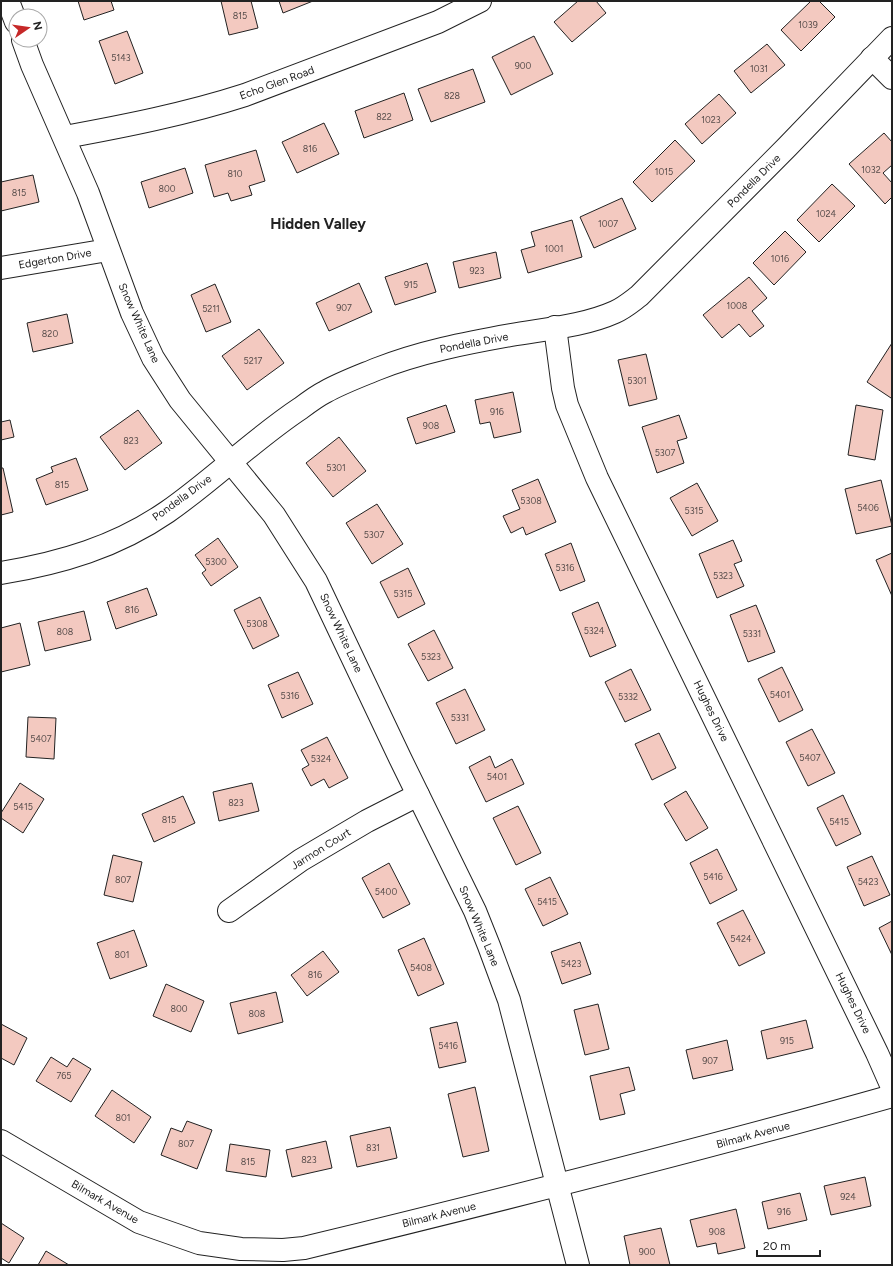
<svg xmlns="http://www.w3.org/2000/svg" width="893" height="1266" viewBox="0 0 893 1266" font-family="Figtree,sans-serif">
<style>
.building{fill:#f3c9c0;stroke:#222}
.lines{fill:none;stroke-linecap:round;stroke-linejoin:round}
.minor-casing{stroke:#222;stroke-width:24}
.minor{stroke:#fff;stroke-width:22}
.labels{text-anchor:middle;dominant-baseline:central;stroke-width:3;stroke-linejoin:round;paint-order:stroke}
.number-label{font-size:9px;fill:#564c4a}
.street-label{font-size:11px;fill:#222;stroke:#fff}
.district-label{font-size:15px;font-weight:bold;fill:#222;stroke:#fff}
</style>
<rect width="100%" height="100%" fill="#fff"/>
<!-- building -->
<g class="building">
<path d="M78 1H111L114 10 84 20Z"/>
<path d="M221 1H251L258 28 229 35Z"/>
<path d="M279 1H313L283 13Z"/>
<path d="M578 1H596L606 13 572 42 554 22Z"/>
<path d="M811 1H819L835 17 801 51 781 30Z"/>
<path d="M127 31 143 73 115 84 99 41Z"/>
<path d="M534 36 553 74 511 95 492 57Z"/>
<path d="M767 44 785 65 751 93 734 71Z"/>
<path d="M473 69 485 102 431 122 418 89Z"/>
<path d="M404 93 413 120 364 138 355 111Z"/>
<path d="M719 94 736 113 702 144 685 124Z"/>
<path d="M324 123 339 154 297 173 282 142Z"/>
<path d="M884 133 892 142V165L883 173 892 183V197L885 204 849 164Z"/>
<path d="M675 140 695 161 652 202 633 182Z"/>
<path d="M256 150 265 181 249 186 252 195 231 201 228 193 214 197 205 165Z"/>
<path d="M185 168 193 193 149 208 141 182Z"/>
<path d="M33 175 39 202 1 211V182Z"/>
<path d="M832 184 855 206 819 242 797 220Z"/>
<path d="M622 198 636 229 594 248 580 217Z"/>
<path d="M572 220 582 257 528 273 521 250 535 246 531 232Z"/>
<path d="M785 231 806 252 774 285 753 263Z"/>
<path d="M496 252 501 278 459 288 453 262Z"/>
<path d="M427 263 436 292 395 305 385 277Z"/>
<path d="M749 277 767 298 752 311 764 326 750 337 739 324 722 338 703 315Z"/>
<path d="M359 283 372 312 329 331 316 303Z"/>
<path d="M215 284 231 322 206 332 191 295Z"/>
<path d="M67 314 73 343 33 352 27 323Z"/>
<path d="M259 329 284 363 247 390 222 356Z"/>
<path d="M892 343V397L891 398 867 382Z"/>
<path d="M646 354 657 399 629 406 618 360Z"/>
<path d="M513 392 521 432 494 438 490 422 480 424 475 400Z"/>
<path d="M446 405 455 432 416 444 407 418Z"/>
<path d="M856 405 883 410 875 460 848 455Z"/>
<path d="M138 410 162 443 125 470 100 437Z"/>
<path d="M679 415 687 438 677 441 684 463 657 473 642 427Z"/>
<path d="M10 420 14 437 1 440V422Z"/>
<path d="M339 437 366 471 333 497 306 463Z"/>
<path d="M76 458 88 490 46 505 36 479 53 472 51 467Z"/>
<path d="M1 468H3L13 512 1 515Z"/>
<path d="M538 479 556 522 526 535 523 527 511 533 503 516 520 509 512 490Z"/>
<path d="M881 480 892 526 856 534 845 489Z"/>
<path d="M697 483 718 521 692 536 670 498Z"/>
<path d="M377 504 403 544 372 564 346 523Z"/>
<path d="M218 538 238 567 211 586 202 573 206 570 195 555Z"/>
<path d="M733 540 742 561 734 564 744 586 717 598 699 554Z"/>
<path d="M571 543 585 581 560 591 545 554Z"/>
<path d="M892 553V596L876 560Z"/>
<path d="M408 568 425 604 398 618 380 582Z"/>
<path d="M147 588 157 615 116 629 107 602Z"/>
<path d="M260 597 279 636 253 649 234 610Z"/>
<path d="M598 602 616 646 590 657 572 613Z"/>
<path d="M756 605 775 652 748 662 730 615Z"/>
<path d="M84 611 91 640 45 651 38 622Z"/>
<path d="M20 623 30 665 1 672V628Z"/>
<path d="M434 630 453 668 428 681 408 644Z"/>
<path d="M782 667 803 710 779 722 758 679Z"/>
<path d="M631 669 651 710 625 722 605 682Z"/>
<path d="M298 672 313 704 282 718 268 685Z"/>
<path d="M465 689 485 730 456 744 436 703Z"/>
<path d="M28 717 56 718 54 759 26 757Z"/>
<path d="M812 729 835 773 808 786 786 742Z"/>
<path d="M659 733 676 768 652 780 635 744Z"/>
<path d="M327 737 348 778 329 788 324 779 311 786 302 769 309 765 301 750Z"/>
<path d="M490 756 495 768 512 759 524 784 486 802 469 767Z"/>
<path d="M20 783 44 799 23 833 1 818V813Z"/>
<path d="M252 783 259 811 219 821 213 792Z"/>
<path d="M686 791 708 828 686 841 664 804Z"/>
<path d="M843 795 861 834 836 846 817 808Z"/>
<path d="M183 796 195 823 154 842 142 814Z"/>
<path d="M518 806 541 853 516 865 493 818Z"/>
<path d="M717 849 737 890 710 904 690 863Z"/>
<path d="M113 855 142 862 133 902 104 895Z"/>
<path d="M872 856 890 895 864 906 847 867Z"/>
<path d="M389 863 410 904 383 918 362 878Z"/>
<path d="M550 877 568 914 543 926 525 889Z"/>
<path d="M743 910 765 953 739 966 717 923Z"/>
<path d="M892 921V955L879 928Z"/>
<path d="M134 930 147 966 110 979 97 943Z"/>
<path d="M424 938 444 984 418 996 398 950Z"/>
<path d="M580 942 591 974 562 984 551 952Z"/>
<path d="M323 951 339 972 307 996 291 975Z"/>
<path d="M166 984 204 1001 191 1032 153 1016Z"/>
<path d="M276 992 283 1022 238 1034 230 1003Z"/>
<path d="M598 1004 609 1049 585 1055 574 1010Z"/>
<path d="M806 1020 813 1048 767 1059 761 1031Z"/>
<path d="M457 1022 466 1062 439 1068 430 1028Z"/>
<path d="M1 1024 27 1038 14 1065 1 1058Z"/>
<path d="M727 1040 733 1070 693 1079 686 1050Z"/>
<path d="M51 1057 67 1067 73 1058 91 1069 71 1102 36 1081Z"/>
<path d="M629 1067 635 1090 620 1094 625 1114 600 1120 590 1076Z"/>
<path d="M475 1087 489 1151 463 1157 448 1094Z"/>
<path d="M112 1090 151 1117 134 1143 95 1116Z"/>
<path d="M187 1121 212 1130 197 1169 161 1155 171 1128 182 1132Z"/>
<path d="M390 1127 397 1158 357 1167 350 1136Z"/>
<path d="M326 1141 332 1168 292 1177 286 1150Z"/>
<path d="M230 1144 270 1150 266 1177 226 1171Z"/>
<path d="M865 1177 871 1206 831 1215 824 1186Z"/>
<path d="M800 1193 807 1220 768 1229 762 1202Z"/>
<path d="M736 1209 745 1248 718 1254 716 1243 697 1247 690 1220Z"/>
<path d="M1 1223 24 1238 9 1263 1 1258Z"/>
<path d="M661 1228 670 1265H630L624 1236Z"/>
<path d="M46 1251 69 1265H38Z"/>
</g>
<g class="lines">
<!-- minor casing -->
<g class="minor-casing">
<g id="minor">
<path d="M8 1 16 22"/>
<path d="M23 40 32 65 88 193 132 313 153 358 180 400 274 515 316 581 400 758 475 911 489 946 509 1000 578 1265"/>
<path d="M872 58 892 78"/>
<path d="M65 137C125 126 186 114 245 95L438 22 480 1"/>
<path d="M1 268 108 250"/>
<path d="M555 327 563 388 567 405 597 478 877 1053 892 1087"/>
<path d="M1 573C61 563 116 547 167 512 213 480 254 439 301 408 309 402 317 396 325 392 341 383 360 376 377 369 420 352 466 343 511 335 545 329 584 326 615 312 624 308 631 302 639 296L788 146 892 38"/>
<path d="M229 911 301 860 367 821 418 795"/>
<path d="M1 1141 139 1222 199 1243 241 1249 283 1250 304 1248C501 1200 697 1151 892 1096"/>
</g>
</g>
<!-- minor -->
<use href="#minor" class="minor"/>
</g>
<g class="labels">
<!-- number labels -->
<g class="number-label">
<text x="240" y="15">815</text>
<text x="808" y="24">1039</text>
<text x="121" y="57">5143</text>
<text x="523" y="65">900</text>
<text x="759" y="68">1031</text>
<text x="452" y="95">828</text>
<text x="384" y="116">822</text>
<text x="711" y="119">1023</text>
<text x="310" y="148">816</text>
<text x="871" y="169">1032</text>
<text x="664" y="171">1015</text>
<text x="235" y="173">810</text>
<text x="167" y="188">800</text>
<text x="19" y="192">815</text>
<text x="826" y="213">1024</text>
<text x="608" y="223">1007</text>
<text x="554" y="248">1001</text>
<text x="780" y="258">1016</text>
<text x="477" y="270">923</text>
<text x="411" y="284">915</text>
<text x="737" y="305">1008</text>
<text x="344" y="307">907</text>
<text x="211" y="308">5211</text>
<text x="50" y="333">820</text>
<text x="253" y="360">5217</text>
<text x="637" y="380">5301</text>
<text x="497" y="411">916</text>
<text x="431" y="425">908</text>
<text x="131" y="440">823</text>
<text x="665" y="452">5307</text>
<text x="336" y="467">5301</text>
<text x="62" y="484">815</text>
<text x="531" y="500">5308</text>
<text x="868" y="507">5406</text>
<text x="694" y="510">5315</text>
<text x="374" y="534">5307</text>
<text x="216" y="561">5300</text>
<text x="565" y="567">5316</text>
<text x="723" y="575">5323</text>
<text x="403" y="593">5315</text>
<text x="132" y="609">816</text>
<text x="257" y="623">5308</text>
<text x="594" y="630">5324</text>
<text x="65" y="631">808</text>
<text x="752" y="633">5331</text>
<text x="431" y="656">5323</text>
<text x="780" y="694">5401</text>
<text x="290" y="695">5316</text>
<text x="628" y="696">5332</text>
<text x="460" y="717">5331</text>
<text x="41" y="738">5407</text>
<text x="810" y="757">5407</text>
<text x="321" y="758">5324</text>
<text x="497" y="776">5401</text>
<text x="236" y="802">823</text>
<text x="23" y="806">5415</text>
<text x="169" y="819">815</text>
<text x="839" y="821">5415</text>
<text x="713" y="876">5416</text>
<text x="123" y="879">807</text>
<text x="868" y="881">5423</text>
<text x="386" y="891">5400</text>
<text x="547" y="901">5415</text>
<text x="741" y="938">5424</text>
<text x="122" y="954">801</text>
<text x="571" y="963">5423</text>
<text x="421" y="967">5408</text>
<text x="315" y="974">816</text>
<text x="179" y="1008">800</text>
<text x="257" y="1013">808</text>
<text x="787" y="1040">915</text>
<text x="448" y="1045">5416</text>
<text x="710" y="1060">907</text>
<text x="64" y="1075">765</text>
<text x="123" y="1117">801</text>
<text x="186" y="1143">807</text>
<text x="373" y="1147">831</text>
<text x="309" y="1159">823</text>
<text x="248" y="1161">815</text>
<text x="848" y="1196">924</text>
<text x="784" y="1211">916</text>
<text x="717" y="1231">908</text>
<text x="647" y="1251">900</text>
</g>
<!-- street labels -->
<g class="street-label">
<text transform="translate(277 83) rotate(-20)">Echo Glen Road</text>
<text transform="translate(754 181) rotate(-45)">Pondella Drive</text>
<text transform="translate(55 259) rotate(-10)">Edgerton Drive</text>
<text transform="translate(139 323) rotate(66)">Snow White Lane</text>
<text transform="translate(474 343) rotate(-11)">Pondella Drive</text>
<text transform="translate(182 498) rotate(-36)">Pondella Drive</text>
<text transform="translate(341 633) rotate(65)">Snow White Lane</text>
<text transform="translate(711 711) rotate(64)">Hughes Drive</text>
<text transform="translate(321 849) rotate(-32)">Jarmon Court</text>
<text transform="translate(479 926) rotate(67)">Snow White Lane</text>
<text transform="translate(853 1003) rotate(64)">Hughes Drive</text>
<text transform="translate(753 1135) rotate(-15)">Bilmark Avenue</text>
<text transform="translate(105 1202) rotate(30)">Bilmark Avenue</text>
<text transform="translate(439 1215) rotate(-14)">Bilmark Avenue</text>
</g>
<!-- district labels -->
<g class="district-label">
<text x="318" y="224">Hidden Valley</text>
</g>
</g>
<!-- border -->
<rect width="893" height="1266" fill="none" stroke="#222222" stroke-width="4"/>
<!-- north arrow -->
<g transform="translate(28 28) rotate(77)"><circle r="19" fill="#ffffff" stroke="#a7a7a7"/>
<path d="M0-3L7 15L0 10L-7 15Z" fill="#c62828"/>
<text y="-6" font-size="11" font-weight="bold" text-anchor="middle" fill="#222222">N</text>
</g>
<!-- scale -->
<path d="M757 1250v6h63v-6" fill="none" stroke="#222222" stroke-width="2"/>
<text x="763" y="1250" font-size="12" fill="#222222" stroke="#ffffff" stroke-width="3" paint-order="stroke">20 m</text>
</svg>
